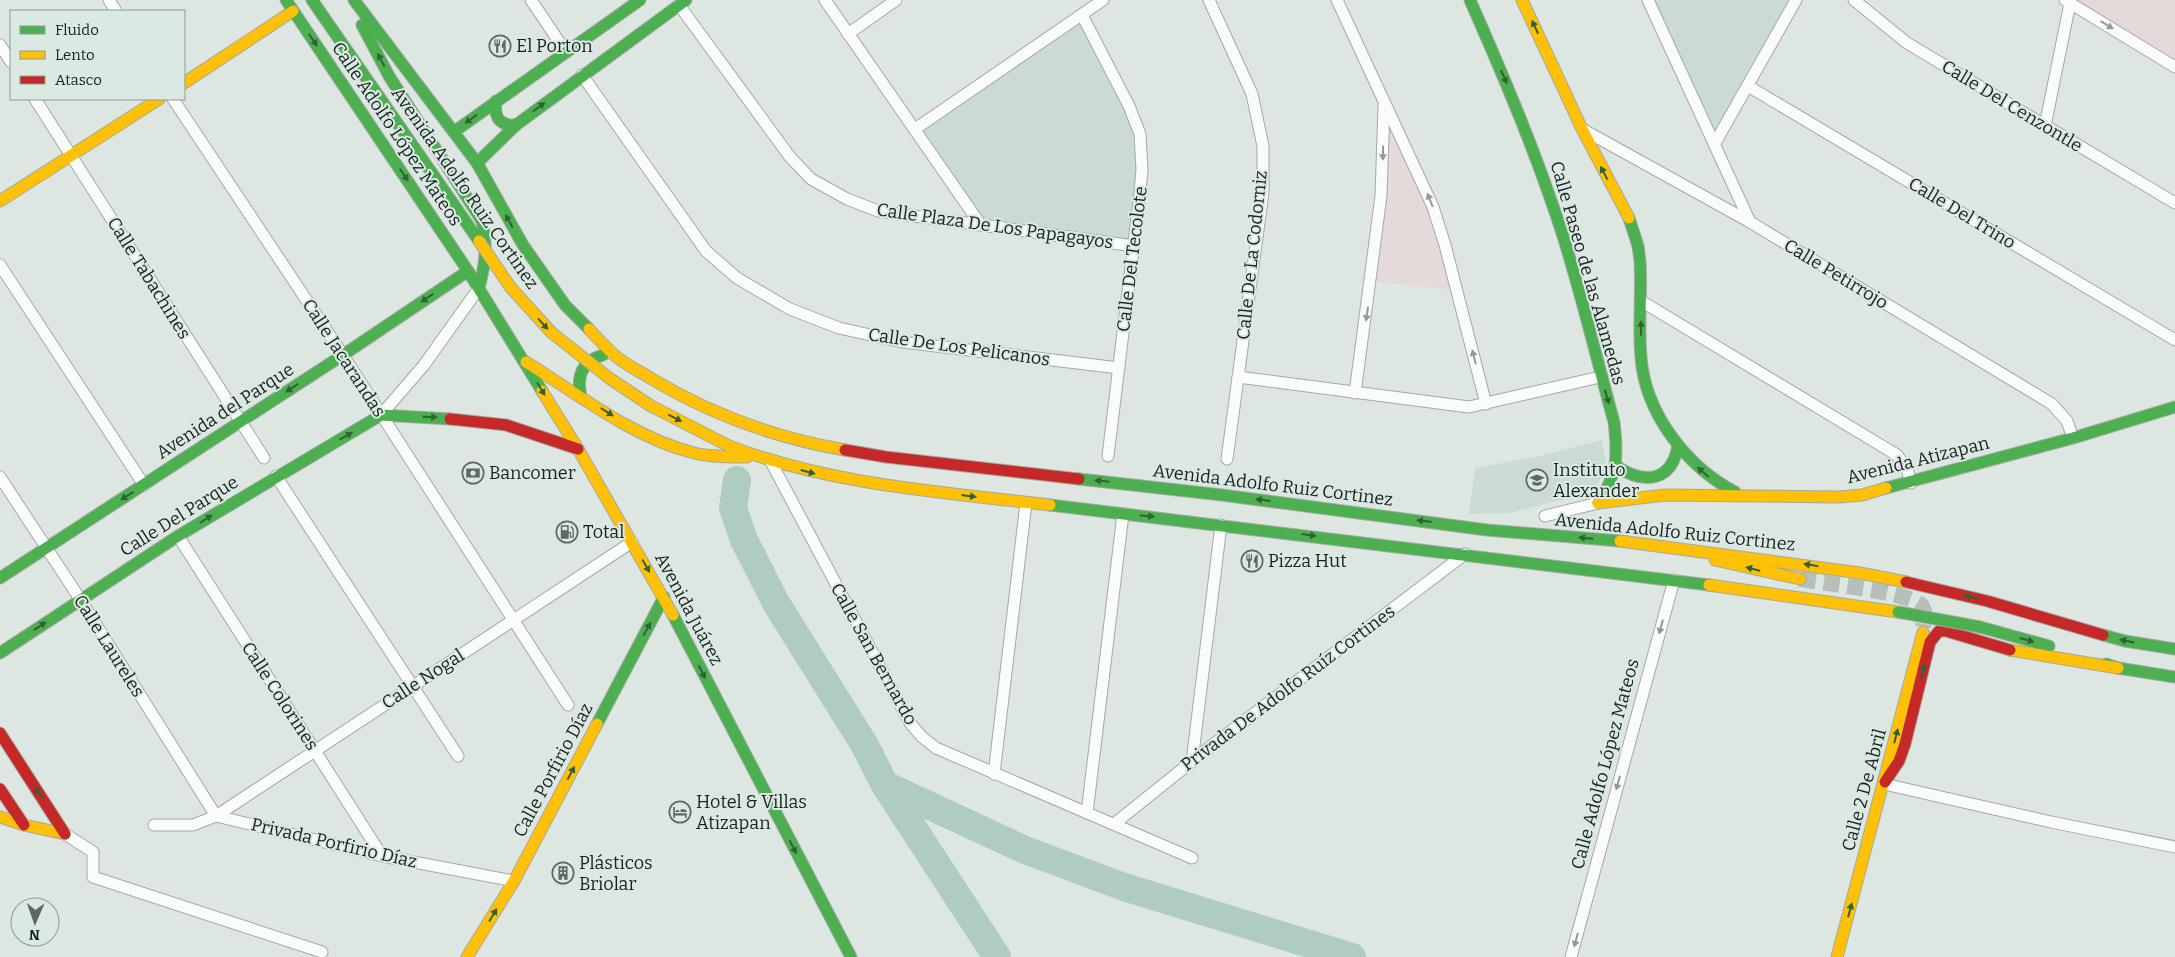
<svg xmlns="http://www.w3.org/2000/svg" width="2175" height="957" viewBox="0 0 2175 957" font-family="Bitter,serif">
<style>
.built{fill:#cbdbd4}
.green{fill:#e5d9d9}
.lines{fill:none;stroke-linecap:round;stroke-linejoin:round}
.river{stroke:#aeccc0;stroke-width:28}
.secondary-tunnel{stroke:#b7bfbb;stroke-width:16;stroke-dasharray:16 8;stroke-linecap:butt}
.street-casing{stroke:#a3a9a6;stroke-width:13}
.fast-casing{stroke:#a3a9a6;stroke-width:13}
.slow-casing{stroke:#a3a9a6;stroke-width:13}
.jam-casing{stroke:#a3a9a6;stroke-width:13}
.street{stroke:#fafbfb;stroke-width:11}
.fast{stroke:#4caf50;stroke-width:11}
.slow{stroke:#ffc107;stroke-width:11}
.jam{stroke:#c62828;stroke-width:11}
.fast-bridge-casing{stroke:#a3a9a6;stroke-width:13;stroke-linecap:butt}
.slow-bridge-casing{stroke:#a3a9a6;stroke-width:13;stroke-linecap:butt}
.fast-bridge{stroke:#4caf50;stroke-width:11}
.slow-bridge{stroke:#ffc107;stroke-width:11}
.oneway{fill:#969998}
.oneway2{fill:#316135}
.labels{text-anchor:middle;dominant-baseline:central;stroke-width:4;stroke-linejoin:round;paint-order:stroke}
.poi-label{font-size:18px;fill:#1b211f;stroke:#daeae3;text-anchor:start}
.street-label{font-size:18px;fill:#1b211f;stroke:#daeae3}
</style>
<rect width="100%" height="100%" fill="#dee6e2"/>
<!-- built -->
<g class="built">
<path d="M1649 0H1796L1715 143Z"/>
<path d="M1082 15 1140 134 1134 246 980 224 915 129Z"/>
<path d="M1602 440 1607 467 1593 492 1509 513 1469 514 1475 468 1536 457Z"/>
</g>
<!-- green -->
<g class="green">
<path d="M2065 0H2175V62Z"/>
<path d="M1384 104 1418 172 1457 290 1371 281Z"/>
</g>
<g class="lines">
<!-- river -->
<g class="river">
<path d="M737 480 733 508 744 540 776 603 864 744 885 785 1025 850 1124 887 1352 957"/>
<path d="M885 785 997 957"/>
</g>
<!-- secondary-tunnel -->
<path class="secondary-tunnel" d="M1800 579C1821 583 1909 592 1921 605 1926 610 1924 620 1923 627"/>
<!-- street casing -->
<g class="street-casing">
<g id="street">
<path d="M109 0 116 11"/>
<path d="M531 0 566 52"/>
<path d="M825 0 980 224"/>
<path d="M1209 0 1252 94 1263 146V193L1227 459"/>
<path d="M1337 0 1433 207 1445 245 1486 404"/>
<path d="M1648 0 1750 222"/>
<path d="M1854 0 1907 43 2175 203"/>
<path d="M2065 0 2175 67"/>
<path d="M679 5 790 157 811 179 847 199 878 211 1134 246"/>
<path d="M1082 15 1129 106 1140 134 1142 170 1139 201 1108 456"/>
<path d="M848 34 896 0"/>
<path d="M0 45 11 62"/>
<path d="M582 75 706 251 737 278 790 309 839 328 902 342 1119 368"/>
<path d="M1748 86 2175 340"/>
<path d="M35 99 264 458"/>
<path d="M173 99 343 355 568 705"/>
<path d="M2045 126 2070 3"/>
<path d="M915 129 1103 0"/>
<path d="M1582 129 1750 222 2052 404 2067 421 2073 438"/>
<path d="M1715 143 1796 0"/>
<path d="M0 265 144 485"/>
<path d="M1641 301 1897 455 1907 469 1911 483"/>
<path d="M1238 377 1469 407 1600 377"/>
<path d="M1355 393 1381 196 1384 106"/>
<path d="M381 415 424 365 479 288"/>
<path d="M771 462 910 723 922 737 936 748 1192 858"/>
<path d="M276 476 458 756"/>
<path d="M0 477 80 599 216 816 632 542"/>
<path d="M1545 516 1598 503"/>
<path d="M178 536 382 856"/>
<path d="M1192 762 1221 525"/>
<path d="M994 774 1026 503"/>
<path d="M1884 784 2051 822 2175 847"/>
<path d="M1087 813 1123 514"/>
<path d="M1114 824 1210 747 1465 554"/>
<path d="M154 825H193L216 816 382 856 514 881"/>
<path d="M65 834 93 852V877L322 952"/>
<path d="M1571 957 1674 580"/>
</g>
</g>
<!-- fast casing -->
<g class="fast-casing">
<g id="fast">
<path d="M286 0 468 271 542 391"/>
<path d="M312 0 479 241"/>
<path d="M354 0 477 163 523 245 565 305 589 329"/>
<path d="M1470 0C1504 77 1537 155 1563 236 1582 297 1597 360 1614 422 1618 456 1618 474 1598 503"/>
<path d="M362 25 389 76 482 221C488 245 485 265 479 288"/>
<path d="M496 101C494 117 499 126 516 125"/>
<path d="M455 131 640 0"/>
<path d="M477 163 516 125 686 0"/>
<path d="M1629 218 1638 246 1640 261C1642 293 1638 325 1641 357 1645 413 1686 466 1735 492"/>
<path d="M581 396C576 376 582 361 603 355"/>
<path d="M1616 466C1644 485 1672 482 1678 445"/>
<path d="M1079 479 1222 495 1487 530 1620 541"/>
<path d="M1886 488 2073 438 2175 407"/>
<path d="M1050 505 1709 585"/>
<path d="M0 578 343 355 468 271"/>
<path d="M673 615 851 957"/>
<path d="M1980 627 2049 646"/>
<path d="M2103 635 2125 641 2175 649"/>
<path d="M0 653 178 536 381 415 450 419"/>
<path d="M2106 664 2118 668 2175 677"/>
<path d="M597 724 664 597"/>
</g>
</g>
<!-- slow casing -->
<g class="slow-casing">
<g id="slow">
<path d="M1522 0 1582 129 1629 218"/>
<path d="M184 83 293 11"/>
<path d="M0 201 159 99"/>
<path d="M589 329C597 338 605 346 613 354 624 364 639 371 652 379 712 415 776 438 845 450"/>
<path d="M526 362C579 395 632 437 694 453 711 457 729 457 747 457"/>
<path d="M542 391 578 449 673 615"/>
<path d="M729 446C832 485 941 492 1050 505"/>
<path d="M1598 503 1665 495 1839 497 1862 495 1886 488"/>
<path d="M1620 541 1860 573 1906 582"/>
<path d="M1715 560 1800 579"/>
<path d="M1709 585 1898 612"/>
<path d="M2010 650 2118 668"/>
<path d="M0 817 24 825 65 834"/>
<path d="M467 957 514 881 597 724"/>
<path d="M1837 957 1923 632"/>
</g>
</g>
<!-- jam casing -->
<g class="jam-casing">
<g id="jam">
<path d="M450 419 506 425 578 449"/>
<path d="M845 450 886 457 1079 479"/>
<path d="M1906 582 1987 601 2103 635"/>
<path d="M0 733 65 834"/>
<path d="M1885 782 1899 761 1905 744 1930 642 1939 631H1946L2010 650"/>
<path d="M0 789 24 825"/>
</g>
</g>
<!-- street -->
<use href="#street" class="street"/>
<!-- fast -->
<use href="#fast" class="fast"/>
<!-- slow -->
<use href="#slow" class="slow"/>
<!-- jam -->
<use href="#jam" class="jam"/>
<!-- fast-bridge casing -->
<g class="fast-bridge-casing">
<path id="fast-bridge" d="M1898 612 1980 627"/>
</g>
<!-- slow-bridge casing -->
<g class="slow-bridge-casing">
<path id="slow-bridge" d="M479 241 511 288 552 333 609 378 651 406 729 446"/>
</g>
<!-- fast-bridge -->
<use href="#fast-bridge" class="fast-bridge"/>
<!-- slow-bridge -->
<use href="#slow-bridge" class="slow-bridge"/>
</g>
<!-- one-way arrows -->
<defs><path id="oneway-solid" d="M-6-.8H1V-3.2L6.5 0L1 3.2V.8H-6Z" transform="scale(1.25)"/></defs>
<g class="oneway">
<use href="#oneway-solid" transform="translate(2107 25) rotate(31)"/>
<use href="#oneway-solid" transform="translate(1383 153) rotate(91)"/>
<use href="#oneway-solid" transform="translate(1430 200) rotate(-112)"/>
<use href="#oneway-solid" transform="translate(1367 314) rotate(98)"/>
<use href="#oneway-solid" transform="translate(1474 357) rotate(-104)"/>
<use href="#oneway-solid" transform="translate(1661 627) rotate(105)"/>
<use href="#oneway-solid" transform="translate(1618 783) rotate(105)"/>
<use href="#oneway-solid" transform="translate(1576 940) rotate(105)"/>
</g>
<g class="oneway2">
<use href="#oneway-solid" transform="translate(1535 27) rotate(-115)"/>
<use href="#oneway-solid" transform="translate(313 40) rotate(56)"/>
<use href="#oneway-solid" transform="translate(381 60) rotate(-118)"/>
<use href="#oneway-solid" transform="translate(1504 77) rotate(66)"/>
<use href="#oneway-solid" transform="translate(539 107) rotate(-37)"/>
<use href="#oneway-solid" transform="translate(471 119) rotate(144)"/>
<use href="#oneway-solid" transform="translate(1604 173) rotate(-118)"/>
<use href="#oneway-solid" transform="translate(404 175) rotate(56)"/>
<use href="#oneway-solid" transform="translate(509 221) rotate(-119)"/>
<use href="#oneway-solid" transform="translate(427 298) rotate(146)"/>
<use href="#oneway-solid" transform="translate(543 324) rotate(48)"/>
<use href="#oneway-solid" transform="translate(1641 328) rotate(-90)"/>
<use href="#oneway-solid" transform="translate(292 388) rotate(147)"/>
<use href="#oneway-solid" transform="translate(541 389) rotate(58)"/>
<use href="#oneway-solid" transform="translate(1607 397) rotate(74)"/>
<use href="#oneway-solid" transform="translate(607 412) rotate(32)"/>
<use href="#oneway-solid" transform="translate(430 417) rotate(2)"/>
<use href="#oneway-solid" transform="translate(675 418) rotate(27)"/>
<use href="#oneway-solid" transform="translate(346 436) rotate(-30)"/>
<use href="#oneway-solid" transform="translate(808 472) rotate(15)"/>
<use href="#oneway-solid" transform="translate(1703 472) rotate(-139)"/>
<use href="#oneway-solid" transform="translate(1102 481) rotate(-174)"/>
<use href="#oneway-solid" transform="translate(127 496) rotate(147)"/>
<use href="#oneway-solid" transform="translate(969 496) rotate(7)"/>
<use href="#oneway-solid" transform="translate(1263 500) rotate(-173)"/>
<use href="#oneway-solid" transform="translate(1147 516) rotate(6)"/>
<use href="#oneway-solid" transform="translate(206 519) rotate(-32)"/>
<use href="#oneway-solid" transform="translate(1424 521) rotate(-173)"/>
<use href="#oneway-solid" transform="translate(1309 535) rotate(7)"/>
<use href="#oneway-solid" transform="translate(1586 538) rotate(-175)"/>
<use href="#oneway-solid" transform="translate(1811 565) rotate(-171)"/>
<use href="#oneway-solid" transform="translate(646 566) rotate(60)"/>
<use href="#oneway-solid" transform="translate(1753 569) rotate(-166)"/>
<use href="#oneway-solid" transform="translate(1971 597) rotate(-166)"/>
<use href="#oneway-solid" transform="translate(40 626) rotate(-34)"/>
<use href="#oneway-solid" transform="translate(647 629) rotate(-62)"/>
<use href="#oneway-solid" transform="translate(2027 640) rotate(15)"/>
<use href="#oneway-solid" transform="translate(2127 641) rotate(-168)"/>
<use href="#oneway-solid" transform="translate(1923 671) rotate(-76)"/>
<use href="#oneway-solid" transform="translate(702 672) rotate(63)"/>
<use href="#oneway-solid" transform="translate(1896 736) rotate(-76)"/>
<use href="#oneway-solid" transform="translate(571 773) rotate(-62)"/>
<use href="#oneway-solid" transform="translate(39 793) rotate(-123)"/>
<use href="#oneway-solid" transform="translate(793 847) rotate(63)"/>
<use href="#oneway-solid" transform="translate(1850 910) rotate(-75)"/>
<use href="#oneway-solid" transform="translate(493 915) rotate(-59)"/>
</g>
<!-- icons -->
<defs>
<g id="restaurant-ring" transform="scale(1.125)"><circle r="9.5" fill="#daeae3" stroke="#5f6663" stroke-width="1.5"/><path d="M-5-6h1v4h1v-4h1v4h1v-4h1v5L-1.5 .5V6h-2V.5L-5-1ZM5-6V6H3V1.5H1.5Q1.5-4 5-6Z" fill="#5f6663"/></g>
<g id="bank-ring" transform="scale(1.125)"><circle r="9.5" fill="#daeae3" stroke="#5f6663" stroke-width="1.5"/><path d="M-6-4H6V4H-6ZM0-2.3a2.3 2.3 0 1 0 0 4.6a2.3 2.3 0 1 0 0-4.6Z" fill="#5f6663"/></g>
<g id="school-ring" transform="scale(1.125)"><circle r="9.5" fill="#daeae3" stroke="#5f6663" stroke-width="1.5"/><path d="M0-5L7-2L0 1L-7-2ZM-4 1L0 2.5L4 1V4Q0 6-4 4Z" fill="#5f6663"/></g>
<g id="fuel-ring" transform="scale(1.125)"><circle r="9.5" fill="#daeae3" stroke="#5f6663" stroke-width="1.5"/><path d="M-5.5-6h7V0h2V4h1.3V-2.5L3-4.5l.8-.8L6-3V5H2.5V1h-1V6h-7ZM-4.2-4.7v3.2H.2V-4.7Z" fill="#5f6663"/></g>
<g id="hotel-ring" transform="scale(1.125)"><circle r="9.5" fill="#daeae3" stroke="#5f6663" stroke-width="1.5"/><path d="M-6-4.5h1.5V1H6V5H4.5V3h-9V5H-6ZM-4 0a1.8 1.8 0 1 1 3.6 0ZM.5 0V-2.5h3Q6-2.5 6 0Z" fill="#5f6663"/></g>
<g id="building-ring" transform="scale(1.125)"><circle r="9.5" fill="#daeae3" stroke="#5f6663" stroke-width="1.5"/><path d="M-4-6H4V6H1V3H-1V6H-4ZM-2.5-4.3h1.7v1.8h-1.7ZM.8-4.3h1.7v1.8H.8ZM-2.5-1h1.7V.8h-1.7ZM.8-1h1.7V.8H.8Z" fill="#5f6663"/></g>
</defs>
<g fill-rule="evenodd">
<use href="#restaurant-ring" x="500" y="46"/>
<use href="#bank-ring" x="473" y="473"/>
<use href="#school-ring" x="1537" y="480"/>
<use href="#fuel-ring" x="567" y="532"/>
<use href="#restaurant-ring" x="1252" y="561"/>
<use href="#hotel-ring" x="680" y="812"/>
<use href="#building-ring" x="563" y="873"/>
</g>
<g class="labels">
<!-- poi labels -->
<g class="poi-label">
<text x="516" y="46">El Porton</text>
<text x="1553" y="470">Instituto<tspan x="1553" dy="21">Alexander</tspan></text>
<text x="489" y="473">Bancomer</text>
<text x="583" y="532">Total</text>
<text x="1268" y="561">Pizza Hut</text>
<text x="696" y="802">Hotel &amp; Villas<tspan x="696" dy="21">Atizapan</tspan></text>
<text x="579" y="863">Plásticos<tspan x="579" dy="21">Briolar</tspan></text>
</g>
<!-- street labels -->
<g class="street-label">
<text transform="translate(2012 106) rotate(31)">Calle Del Cenzontle</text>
<text transform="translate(397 134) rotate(56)">Calle Adolfo López Mateos</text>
<text transform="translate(465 188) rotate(55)">Avenida Adolfo Ruiz Cortinez</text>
<text transform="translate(1962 213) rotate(31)">Calle Del Trino</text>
<text transform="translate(995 226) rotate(8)">Calle Plaza De Los Papagayos</text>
<text transform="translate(1252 255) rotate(-84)">Calle De La Codorniz</text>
<text transform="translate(1132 259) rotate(-83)">Calle Del Tecolote</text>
<text transform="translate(1588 273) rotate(74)">Calle Paseo de las Alamedas</text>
<text transform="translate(1836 274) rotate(31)">Calle Petirrojo</text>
<text transform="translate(149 278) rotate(58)">Calle Tabachines</text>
<text transform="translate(959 347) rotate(8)">Calle De Los Pelicanos</text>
<text transform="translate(344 358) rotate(57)">Calle Jacarandas</text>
<text transform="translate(225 411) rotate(-33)">Avenida del Parque</text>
<text transform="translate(1918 460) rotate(-14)">Avenida Atizapan</text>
<text transform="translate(1273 485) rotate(7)">Avenida Adolfo Ruiz Cortinez</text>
<text transform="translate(179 516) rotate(-32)">Calle Del Parque</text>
<text transform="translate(1675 532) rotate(6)">Avenida Adolfo Ruiz Cortinez</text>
<text transform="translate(689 609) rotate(62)">Avenida Juárez</text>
<text transform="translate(109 646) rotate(58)">Calle Laureles</text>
<text transform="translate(874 654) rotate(61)">Calle San Bernardo</text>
<text transform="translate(423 679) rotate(-33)">Calle Nogal</text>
<text transform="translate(1288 688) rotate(-37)">Privada De Adolfo Ruíz Cortines</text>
<text transform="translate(280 696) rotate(57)">Calle Colorines</text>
<text transform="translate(1605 764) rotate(-75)">Calle Adolfo López Mateos</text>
<text transform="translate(553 770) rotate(-62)">Calle Porfirio Díaz</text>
<text transform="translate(1864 790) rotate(-75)">Calle 2 De Abril</text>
<text transform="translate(334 843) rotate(13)">Privada Porfirio Díaz</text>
</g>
</g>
<!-- legend -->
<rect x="10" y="10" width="175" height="90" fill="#daeae3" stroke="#8e9a95"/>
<rect x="20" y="26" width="25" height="8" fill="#4caf50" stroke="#8e9a95"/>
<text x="55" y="35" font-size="15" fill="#1b211f">Fluido</text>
<rect x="20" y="51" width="25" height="8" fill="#ffc107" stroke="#8e9a95"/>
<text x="55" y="60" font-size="15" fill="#1b211f">Lento</text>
<rect x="20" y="76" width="25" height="8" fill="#c62828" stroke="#8e9a95"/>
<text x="55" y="85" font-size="15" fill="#1b211f">Atasco</text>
<!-- north arrow -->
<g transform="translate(35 922) rotate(182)"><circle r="24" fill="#daeae3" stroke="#8e9a95"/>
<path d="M0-4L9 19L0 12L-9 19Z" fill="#5f6663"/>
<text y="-8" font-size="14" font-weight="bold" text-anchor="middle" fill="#1b211f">N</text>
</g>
</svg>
